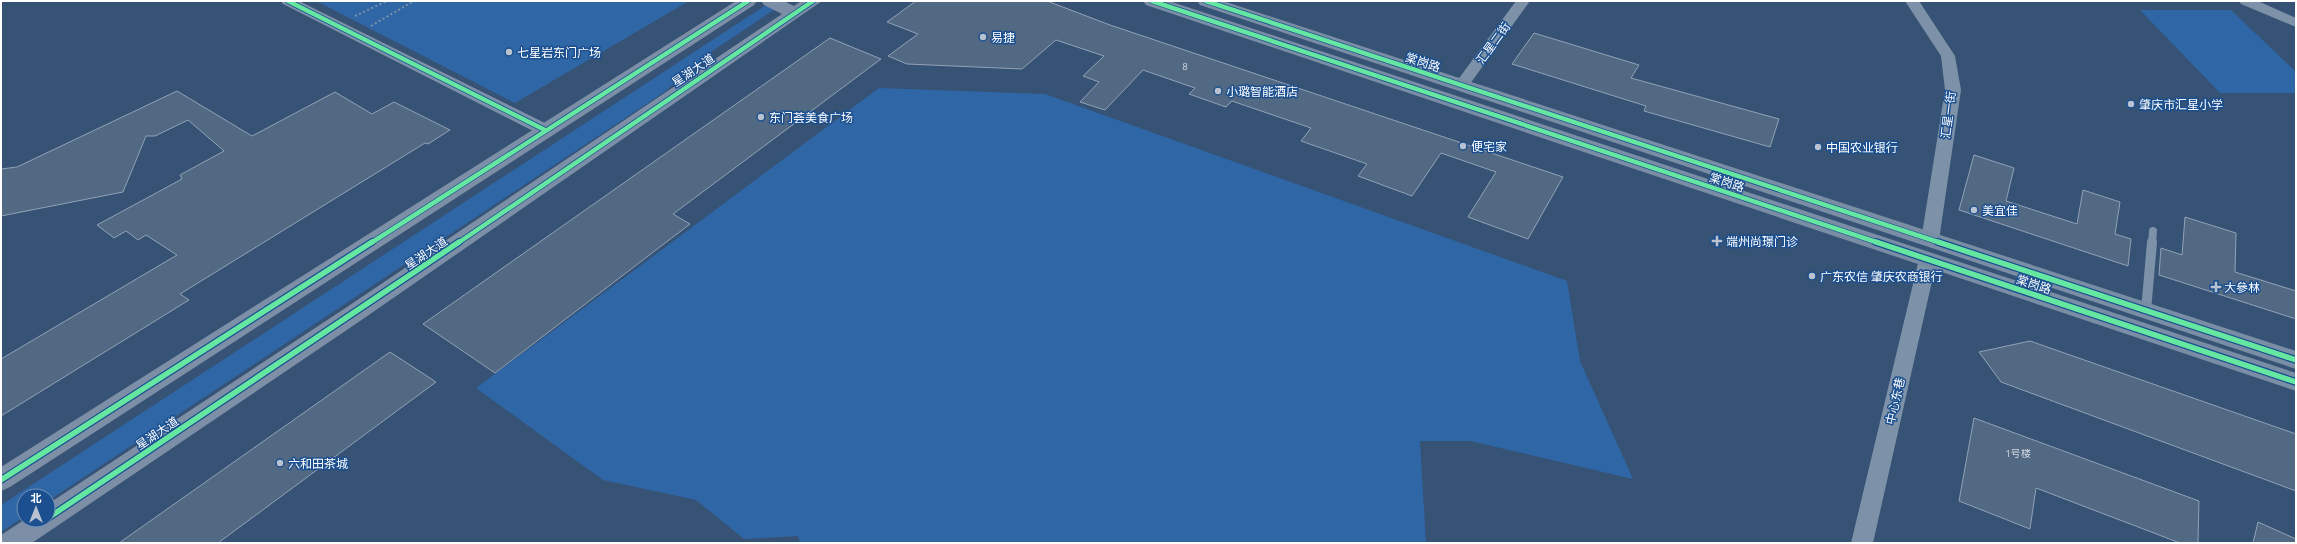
<svg xmlns="http://www.w3.org/2000/svg" width="2297" height="544" viewBox="0 0 2297 544" font-family="Ubuntu,'Noto Sans SC',sans-serif">
<style>
.green{fill:#2f66a5}
.building{fill:#526984;stroke:#92a2b6}
.lines{fill:none;stroke-linecap:round;stroke-linejoin:round}
.path{stroke:#7d92a8;stroke-width:2;stroke-dasharray:2 2.5;stroke-linecap:butt}
.service-far1{stroke:#7d92a8;stroke-width:8}
.service{stroke:#7d92a8;stroke-width:10}
.minor{fill:#7d92a8;fill-rule:evenodd}
.secondary{fill:#798da4;fill-rule:evenodd}
.primary{fill:#7d8ea7;fill-rule:evenodd}
.cycleway-far1-casing{stroke:#1b4f8f;stroke-width:6}
.cycleway-casing{stroke:#1b4f8f;stroke-width:8}
.cycleway-far1{stroke:#66e7a1;stroke-width:4.5}
.cycleway{stroke:#66e7a1;stroke-width:5.5}
.poi-dot{fill:#b9c2ce;stroke:#1b4f8f;stroke-width:1.5}
.labels{text-anchor:middle;dominant-baseline:central;stroke-width:3;stroke-linejoin:round;paint-order:stroke}
.number-label{font-size:10px;fill:#d4dae0}
.poi-label{font-size:12px;fill:#fff;stroke:#1b4f8f;text-anchor:start}
.street-label{font-size:12px;fill:#fff;stroke:#1b4f8f}
</style>
<rect width="100%" height="100%" fill="#365274"/>
<!-- green -->
<g class="green">
<path d="M316 1H689L515 103Z"/>
<path d="M766 5 775 9 711 52 663 93 48 501V496H24V517L1 532V505Z"/>
<path d="M2140 10H2231L2296 72V93H2220Z"/>
<path d="M879 88 1045 94 1567 281 1580 361 1633 479 1470 441H1420L1426 543H800L798 536 744 539 696 500 603 480 476 388Z"/>
</g>
<!-- building -->
<g class="building">
<path d="M916 1H1047L1110 25 1563 177 1528 239 1468 217 1496 172 1441 153 1412 196 1358 176 1367 164 1301 141 1311 128 1232 101 1226 107 1189 94 1195 88 1143 70 1105 110 1080 102 1099 82 1083 76 1104 56 1056 40 1022 69 907 64 888 56 918 34 887 22Z"/>
<path d="M1534 33 1639 65 1631 78 1779 119 1770 147 1644 111 1646 106 1512 64Z"/>
<path d="M830 38 881 59 673 214 690 224 495 373 423 324Z"/>
<path d="M177 91 252 136 335 92 372 114 394 102 450 130 428 144 425 143 180 294 189 300 1 416V359L177 255 146 235 138 240 126 231 114 238 97 225 182 179 180 175 224 151 188 120 155 136H146L123 192 1 216V169L17 167Z"/>
<path d="M1974 155 2014 168 2006 201 2077 224 2083 190 2120 202 2115 234 2131 239 2128 266 1959 210Z"/>
<path d="M2185 217 2236 233 2235 272 2296 291V319L2159 275 2161 248 2182 255Z"/>
<path d="M2030 341 2296 434V491L2001 382 1979 352Z"/>
<path d="M390 352 436 382 218 543H119Z"/>
<path d="M1974 418 2199 501 2198 543H2180L2036 488 2030 529 1959 501Z"/>
<path d="M2258 522 2296 539V543H2253Z"/>
</g>
<g class="lines">
<!-- path -->
<g class="path">
<path d="M355 16 387 1"/>
<path d="M371 26 414 1"/>
</g>
<!-- service-far1 -->
<path class="service-far1" d="M2152 243 2153 231"/>
<!-- service -->
<path class="service" d="M2146 311 2152 242"/>
<!-- minor -->
<g class="minor">
<path d="M281 1H299L551 126 553 130 551 134H539L283 4Z"/>
<path d="M1516 1H1530L1467 88H1457L1454 85Z"/>
<path d="M1905 1H1919L1955 56 1961 90 1939 240 1936 244 1930 246 1924 244 1921 240 1945 90 1941 56Z"/>
<path d="M2239 1H2258L2296 18V27L2241 4Z"/>
<path d="M1928 253 1934 255 1937 259 1873 543H1851L1919 259 1922 255Z"/>
</g>
<!-- secondary -->
<g class="secondary">
<path d="M1143 1H1169L2296 373V391L1146 5Z"/>
<path d="M1197 1H1223L2296 351V369L1200 5Z"/>
</g>
<!-- primary -->
<g class="primary">
<path d="M736 1H757L754 5 10 487 1 491V467Z"/>
<path d="M761 1H784L794 6 801 1H822L363 319 32 543H1V535L24 520H48V504L347 307 782 14 764 5Z"/>
</g>
<!-- cycleway-far1 casing -->
<g class="cycleway-far1-casing">
<g id="cycleway-far1">
<path d="M288 1 545 130"/>
<path d="M1152 1 1879 243"/>
<path d="M1206 1 1941 243"/>
<path d="M371 243 748 1"/>
<path d="M458 243 813 1"/>
</g>
</g>
<!-- cycleway casing -->
<g class="cycleway-casing">
<g id="cycleway">
<path d="M1876 242 2296 382"/>
<path d="M1938 242 2296 360"/>
<path d="M1 480 372 242"/>
<path d="M48 518 459 242"/>
</g>
</g>
<!-- cycleway-far1 -->
<use href="#cycleway-far1" class="cycleway-far1"/>
<!-- cycleway -->
<use href="#cycleway" class="cycleway"/>
</g>
<!-- markers -->
<g class="poi-dot">
<circle cx="983" cy="37" r="4"/>
<circle cx="509" cy="52" r="4"/>
<circle cx="1218" cy="91" r="4"/>
<circle cx="2131" cy="104" r="4"/>
<circle cx="761" cy="117" r="4"/>
<circle cx="1463" cy="146" r="4"/>
<circle cx="1818" cy="147" r="4"/>
<circle cx="1974" cy="210" r="4"/>
<path d="M1715 235h4v4h4v4h-4v4h-4v-4h-4v-4h4z"/>
<circle cx="1812" cy="276" r="4"/>
<path d="M2214 281h4v4h4v4h-4v4h-4v-4h-4v-4h4z"/>
<circle cx="280" cy="463" r="4"/>
</g>
<g class="labels">
<!-- number labels -->
<g class="number-label">
<text x="1185" y="66">8</text>
<text x="2018" y="453">1号楼</text>
</g>
<!-- poi labels -->
<g class="poi-label">
<text x="991" y="37">易捷</text>
<text x="517" y="52">七星岩东门广场</text>
<text x="1226" y="91">小璐智能酒店</text>
<text x="2139" y="104">肇庆市汇星小学</text>
<text x="769" y="117">东门荟美食广场</text>
<text x="1471" y="146">便宅家</text>
<text x="1826" y="147">中国农业银行</text>
<text x="1982" y="210">美宜佳</text>
<text x="1726" y="241">端州尚璟门诊</text>
<text x="1820" y="276">广东农信 肇庆农商银行</text>
<text x="2224" y="287">大參林</text>
<text x="288" y="463">六和田茶城</text>
</g>
<!-- street labels -->
<g class="street-label">
<text transform="translate(1493 43) rotate(-54)">汇星二街</text>
<text transform="translate(1423 62) rotate(18)">棠岗路</text>
<text transform="translate(693 70) rotate(-34)">星湖大道</text>
<text transform="translate(1948 115) rotate(-83)">汇星一街</text>
<text transform="translate(1727 182) rotate(18)">棠岗路</text>
<text transform="translate(426 253) rotate(-34)">星湖大道</text>
<text transform="translate(2034 284) rotate(18)">棠岗路</text>
<text transform="translate(1895 401) rotate(-77)">中心东巷</text>
<text transform="translate(157 433) rotate(-34)">星湖大道</text>
</g>
</g>
<!-- border -->
<rect width="2297" height="544" fill="none" stroke="#ffffff" stroke-width="4"/>
<!-- north arrow -->
<g transform="translate(36 508)"><circle r="19" fill="#1b4f8f" stroke="#7695bc"/>
<path d="M0-3L7 15L0 10L-7 15Z" fill="#b9c2ce"/>
<text y="-6" font-size="11" font-weight="bold" text-anchor="middle" fill="#ffffff">北</text>
</g>
</svg>
